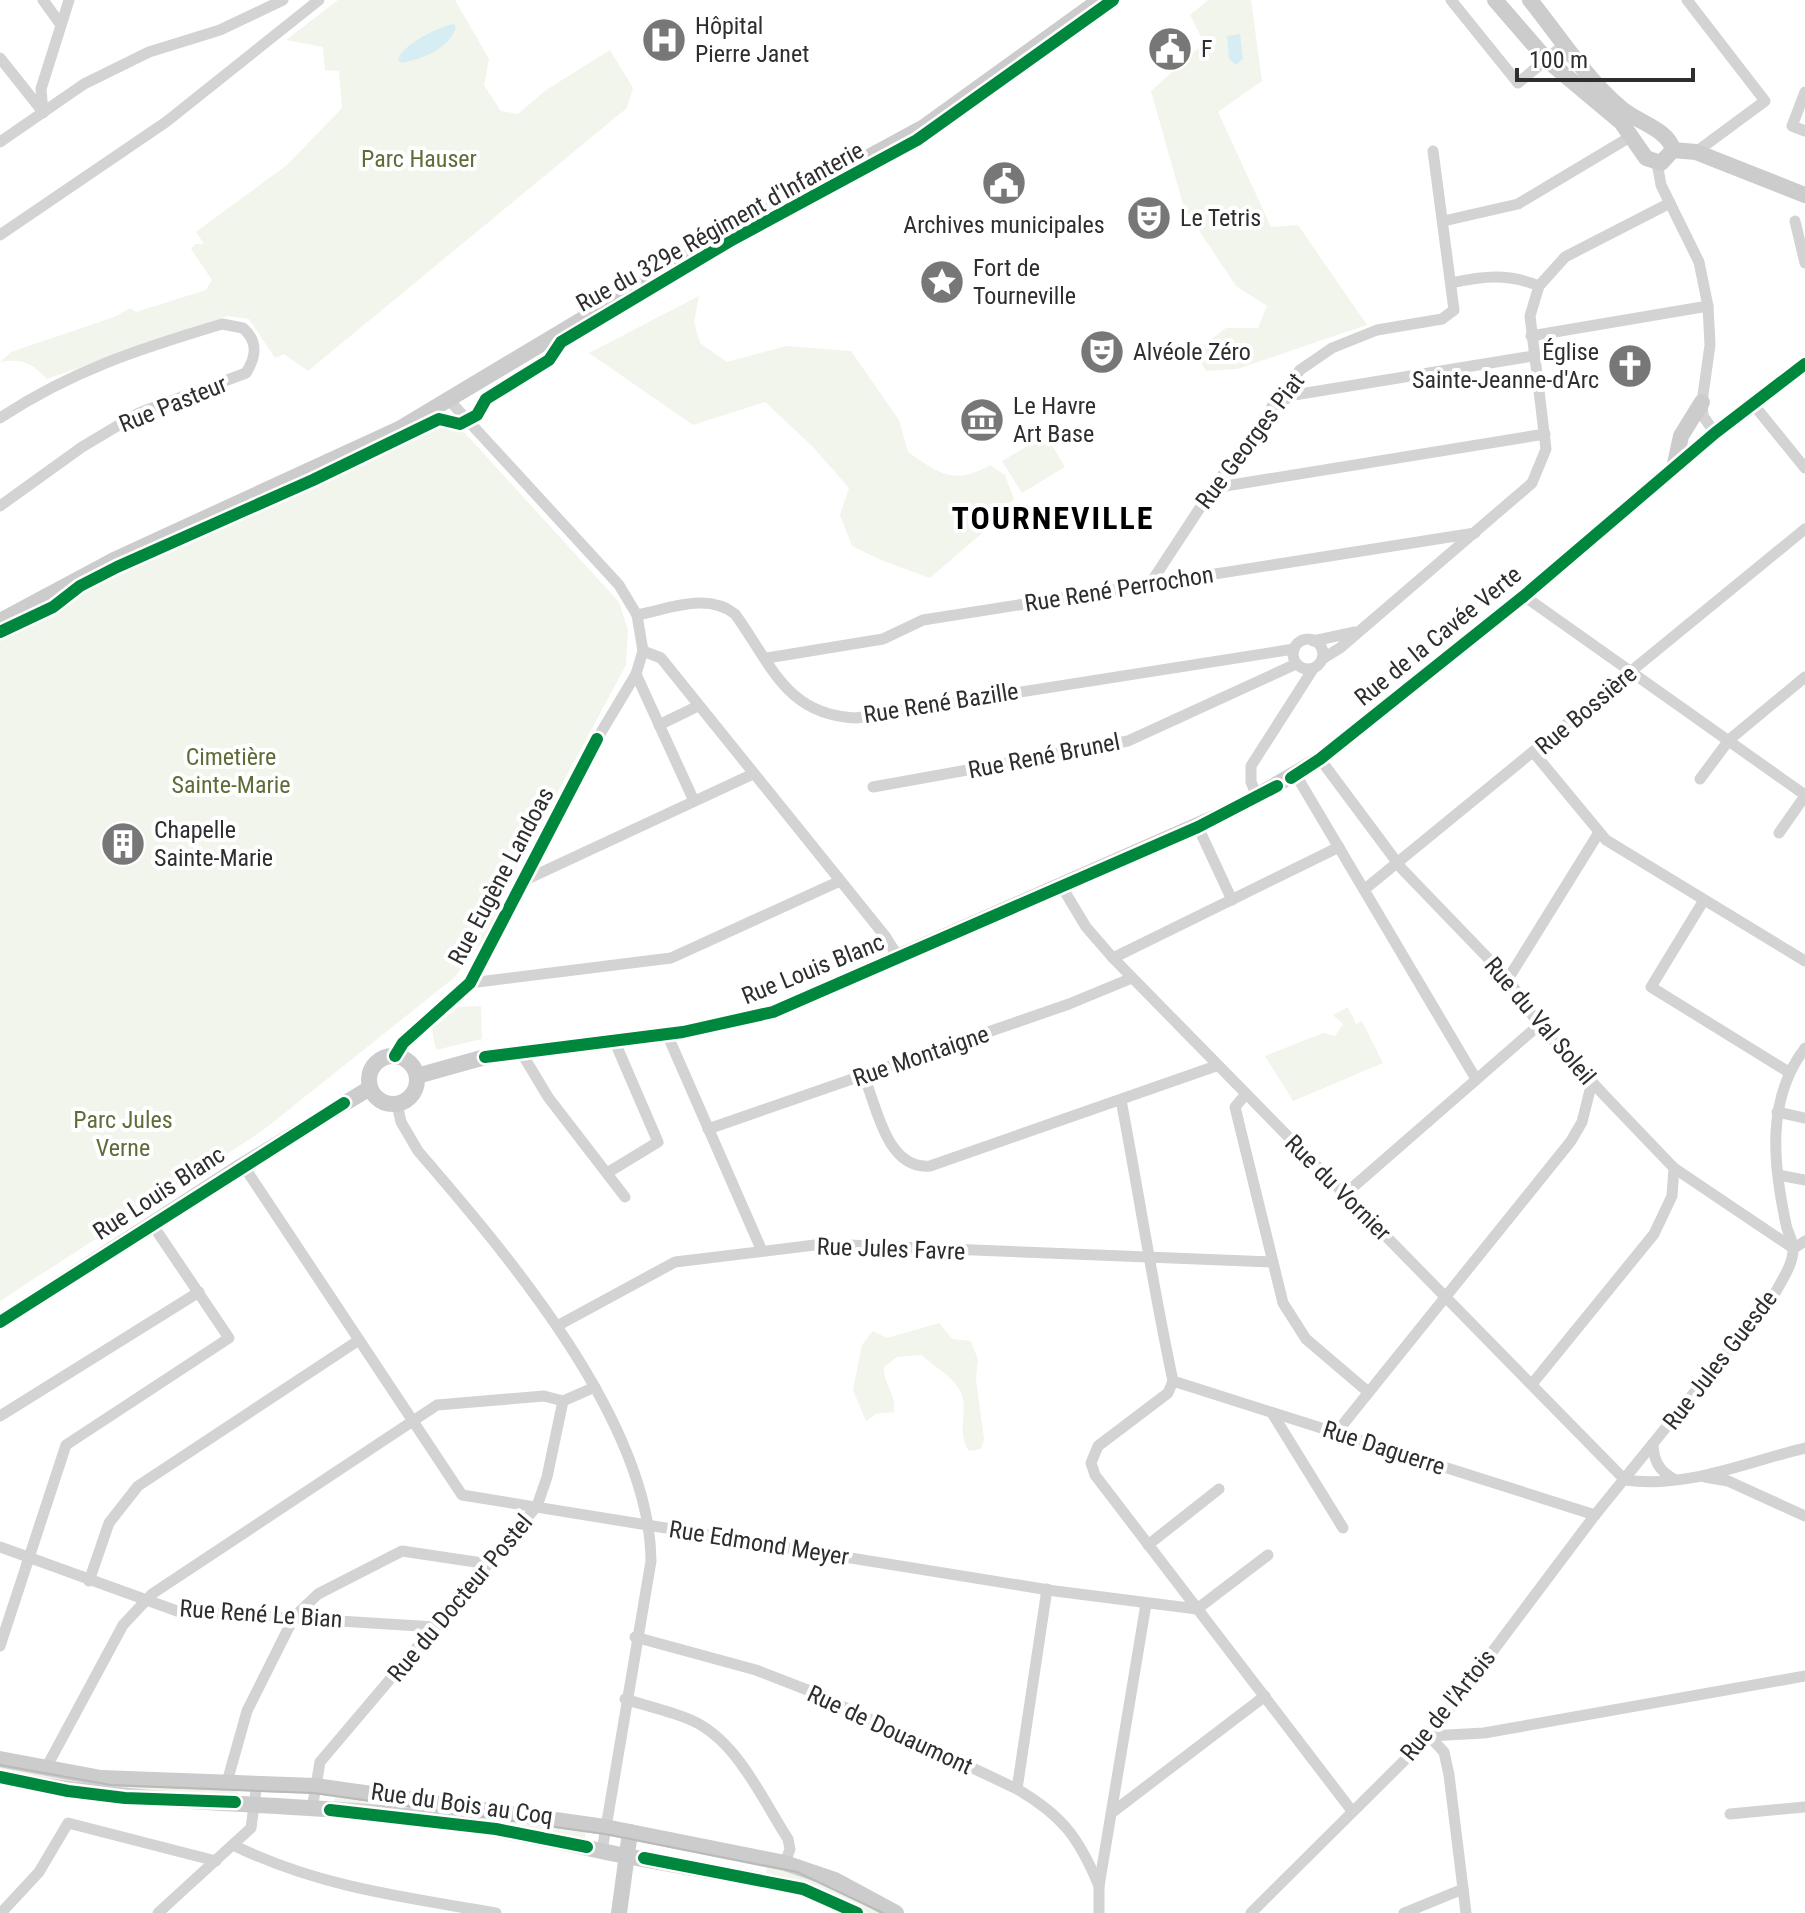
<svg xmlns="http://www.w3.org/2000/svg" width="1805" height="1913" viewBox="0 0 1805 1913" font-family="'Roboto Condensed',sans-serif">
<style>
.green{fill:#f2f5eb}
.water{fill:#d6eef3}
.lines{fill:none;stroke-linecap:round;stroke-linejoin:round}
.street{stroke:#d3d3d3;stroke-width:11}
.secondary{stroke:#ccc;stroke-width:16}
.tram{stroke:#bababa;stroke-width:2}
.cycleway-casing{stroke:#fff;stroke-width:17}
.cycleway{stroke:#00873e;stroke-width:12}
.labels{text-anchor:middle;dominant-baseline:central;stroke-width:8;stroke-linejoin:round;paint-order:stroke}
.poi-label{font-size:24px;fill:#2e2e2e;stroke:#fff;text-anchor:start}
.park-label{font-size:24px;fill:#5d6d38;stroke:#fff}
.street-label{font-size:24px;fill:#2e2e2e;stroke:#fff}
.district-label{font-size:32px;font-weight:bold;letter-spacing:2px;fill:#000;stroke:#fff}
</style>
<rect width="100%" height="100%" fill="#fff"/>
<!-- green -->
<g class="green">
<path d="M338 0H455L489 59 484 85 501 111 518 114 546 90 610 50 633 88 627 108 308 371 284 354 275 358 249 319 227 316 47 379C32 363 22 358 0 362L11 352 114 317 130 308 136 312 206 290 212 280 191 249 195 244H204L196 232 287 165 342 108 339 71 325 70 323 47 286 40Z"/>
<path d="M1208 0H1251L1262 81 1218 112 1271 227 1298 225 1367 325 1237 369 1206 371 1195 352 1226 328H1258L1267 306 1236 286 1184 208 1151 91 1204 43 1190 15Z"/>
<path d="M699 296 694 322 700 343 727 362 786 346 851 351 899 420 908 452C939 473 954 486 990 465L1005 475 1014 499 988 528 930 578 883 561 852 546 840 515 849 488 813 447 765 402 693 425 589 353Z"/>
<path d="M440 424 464 432 619 602 628 630 626 665 503 894 495 925 455 977 262 1131 0 1301V639L72 601 81 590 119 570Z"/>
<path d="M1046 435 1065 467 1022 493 1002 461Z"/>
<path d="M481 1006 482 1039 436 1050 432 1029 458 1007Z"/>
<path d="M1348 1007 1356 1024 1362 1021 1383 1063 1293 1101 1265 1056 1323 1033 1335 1036 1343 1024 1333 1015Z"/>
<path d="M939 1323 952 1339 971 1341 978 1360 976 1379 984 1439 981 1449 969 1451C956 1429 968 1414 962 1395 956 1378 934 1367 922 1355L897 1357 884 1367C883 1384 896 1392 894 1412L876 1414 866 1421 853 1390 862 1345 873 1331 887 1338Z"/>
<path d="M0 1762 238 1785V1799L155 1796 0 1774Z"/>
<path d="M335 1793 586 1828 584 1843 334 1807Z"/>
<path d="M768 1862 788 1867 890 1913H868L844 1901 765 1878Z"/>
</g>
<!-- water -->
<g class="water">
<path d="M454 24 456 28C447 50 424 58 402 63L398 60C400 46 439 26 454 24Z"/>
<path d="M1240 34 1243 59 1236 65 1229 59 1227 36Z"/>
</g>
<g class="lines">
<!-- street -->
<g class="street">
<path d="M43 0 61 25"/>
<path d="M1451 0 1518 83 1565 44"/>
<path d="M1687 0 1765 101 1696 152"/>
<path d="M0 58 43 112"/>
<path d="M1805 92 1792 126 1805 131"/>
<path d="M43 113 41 89 69 0"/>
<path d="M0 142 84 84 149 52 220 30 283 0"/>
<path d="M1657 163 1661 185 1699 262 1708 306 1710 345 1702 402 1703 416 1715 433"/>
<path d="M1448 220 1518 204 1630 137"/>
<path d="M1795 221 1805 263"/>
<path d="M0 235 166 122 319 0"/>
<path d="M1451 283C1483 276 1508 273 1539 286"/>
<path d="M1531 336 1708 306"/>
<path d="M1753 404 1805 468"/>
<path d="M1272 406 1294 395 1533 356"/>
<path d="M0 418C73 370 139 349 222 324L243 328C259 342 256 357 246 373L139 413 82 447 0 506"/>
<path d="M1213 488 1545 434"/>
<path d="M1150 584 1213 488 1300 370 1332 348 1377 330 1442 319 1454 310 1433 151"/>
<path d="M1524 596 1805 795"/>
<path d="M637 615C669 609 707 592 735 614 772 665 786 715 856 718L1294 649"/>
<circle cx="1308" cy="654" r="15"/>
<path d="M1313 641 1355 632"/>
<path d="M643 651 661 658 885 936 899 958"/>
<path d="M767 658 883 639 923 620 1475 533"/>
<path d="M1322 659 1340 648 1532 483 1546 449 1530 316 1539 286 1565 257 1670 203"/>
<path d="M636 674 694 801"/>
<path d="M659 725 698 706"/>
<path d="M1534 753 1606 840 1805 961"/>
<path d="M1320 759 1402 869 1508 979 1539 1025 1605 1096 1674 1168 1793 1248"/>
<path d="M1296 775 1476 1079"/>
<path d="M1700 779 1729 740 1805 677"/>
<path d="M873 787 1128 741 1296 664"/>
<path d="M1257 796 1251 782V766L1313 669"/>
<path d="M1198 827 1232 900"/>
<path d="M1779 833 1805 796"/>
<path d="M523 881 753 774"/>
<path d="M1062 887 1086 927 1113 958 1625 1480"/>
<path d="M1365 889 1805 529"/>
<path d="M1704 900 1651 987 1787 1071"/>
<path d="M1113 958 1339 847"/>
<path d="M1508 979 1598 834"/>
<path d="M470 983 671 958 840 881"/>
<path d="M667 1034 762 1251"/>
<path d="M521 1052 548 1097 625 1197"/>
<path d="M395 1056 403 1043 470 983 597 739 636 674 643 651 637 615 619 585 449 400"/>
<path d="M864 1076C877 1108 887 1170 930 1166L1216 1066"/>
<path d="M1246 1094 1235 1107 1283 1303 1306 1339 1367 1391"/>
<path d="M1121 1100C1139 1194 1153 1288 1173 1381"/>
<path d="M397 1104 401 1122 418 1151C506 1253 650 1421 651 1561L602 1851"/>
<path d="M1777 1112 1805 1118"/>
<path d="M708 1129 1069 1004 1132 978"/>
<path d="M243 1165 462 1495 1055 1591 1197 1609"/>
<path d="M607 1173 658 1142 614 1040"/>
<path d="M1778 1175 1805 1180"/>
<path d="M1345 1194 1539 1025"/>
<path d="M1793 1249 1805 1241"/>
<path d="M557 1326 675 1262 823 1244 1272 1262"/>
<path d="M1173 1381 1168 1393 1098 1446 1091 1463 1095 1475 1352 1811"/>
<path d="M1173 1381 1595 1515"/>
<path d="M1532 1384 1654 1234 1672 1196 1674 1168"/>
<path d="M1272 1413 1343 1528"/>
<path d="M0 1416 199 1292"/>
<path d="M1336 1433 1571 1141 1582 1122 1592 1082"/>
<path d="M1653 1445C1654 1461 1659 1471 1674 1479"/>
<path d="M1705 1477 1728 1481 1805 1516"/>
<path d="M1625 1480C1687 1489 1746 1462 1805 1448"/>
<path d="M1148 1545 1219 1489"/>
<path d="M0 1547 177 1611 436 1627"/>
<path d="M89 1581 109 1523 138 1486 359 1340"/>
<path d="M1197 1609 1268 1555"/>
<path d="M635 1637 756 1670 810 1691 1017 1789C1063 1816 1079 1838 1099 1886"/>
<path d="M0 1646 66 1445 229 1338 152 1224"/>
<path d="M625 1699C646 1706 670 1711 691 1720 737 1740 762 1799 788 1839L790 1849 785 1863"/>
<path d="M1429 1736 1484 1733 1805 1676"/>
<path d="M1429 1736 1444 1752 1449 1775 1466 1913"/>
<path d="M46 1768 123 1625 152 1594 437 1405 544 1396 563 1401"/>
<path d="M227 1782 247 1711 294 1617 318 1594 402 1551 489 1564"/>
<path d="M1017 1789 1047 1589"/>
<path d="M312 1809 320 1762 537 1506 547 1477 563 1401 595 1387"/>
<path d="M1114 1811 1265 1696"/>
<path d="M1730 1814 1805 1807"/>
<path d="M233 1845C319 1887 403 1897 496 1913"/>
<path d="M1 1913 39 1872 68 1823 216 1861"/>
<path d="M158 1913 251 1828 257 1783"/>
<path d="M1099 1913V1886L1146 1604"/>
<path d="M1251 1913 1429 1736 1595 1515 1775 1293C1782 1280 1794 1263 1793 1248 1793 1240 1787 1232 1786 1224 1773 1164 1766 1099 1805 1048"/>
<path d="M1404 1913 1463 1889"/>
</g>
<!-- secondary -->
<g class="secondary">
<path d="M1495 0 1547 60 1621 122 1646 158 1661 163 1673 150"/>
<path d="M1530 0C1559 36 1586 79 1622 109 1637 122 1668 129 1673 150"/>
<path d="M1673 150 1696 152 1805 195"/>
<path d="M1674 468 1681 436 1702 402"/>
<path d="M0 621 114 560 399 429 710 243 924 127 1100 0"/>
<circle cx="393" cy="1080" r="24"/>
<path d="M417 1076 485 1057 683 1032 773 1012 1234 809 1320 759 1524 596 1715 433 1805 364"/>
<path d="M0 1322 243 1165 370 1088"/>
<path d="M0 1759 101 1778 315 1786 605 1827 785 1863 835 1880 896 1913"/>
<path d="M0 1777C118 1802 236 1802 356 1811 439 1817 521 1833 601 1851 659 1863 717 1872 775 1883L803 1889 857 1913"/>
<path d="M619 1913 630 1832"/>
</g>
<!-- tram -->
<path class="tram" d="M0 1765 111 1785 314 1793 605 1834 797 1872 883 1913"/>
<!-- cycleway casing -->
<g class="cycleway-casing">
<g id="cycleway">
<path d="M0 632 53 607 80 586 117 567 313 480 439 419 460 424 477 415 486 399 549 360 561 342 730 241 917 140 1113 0"/>
<path d="M1291 778 1320 759 1524 596 1715 433 1805 364"/>
<path d="M395 1056 403 1043 470 983 597 739"/>
<path d="M485 1057 683 1032 773 1012 1198 827 1277 786"/>
<path d="M0 1322 344 1103"/>
<path d="M0 1777 68 1791 125 1798 235 1802"/>
<path d="M330 1810 496 1829 587 1847"/>
<path d="M644 1858 803 1889 857 1913"/>
</g>
</g>
<!-- cycleway -->
<use href="#cycleway" class="cycleway"/>
</g>
<!-- icons -->
<defs>
<g id="hospital-disc" transform="scale(2.3)"><circle r="9.5" fill="#777" stroke="#fff"/><path d="M-5-5h3v3.5h4V-5h3V5h-3V1.5h-4V5h-3Z" fill="#fff"/></g>
<g id="civic-disc" transform="scale(2.3)"><circle r="9.5" fill="#777" stroke="#fff"/><path d="M-.6-6.5H3V-4.5H.6V-3L4-1V1h2V6H-6V1h2V-1L-.6-3ZM-1.2 2.5V6h2.4V2.5Z" fill="#fff"/></g>
<g id="theatre-disc" transform="scale(2.3)"><circle r="9.5" fill="#777" stroke="#fff"/><path d="M-5-5.5Q0-4 5-5.5V0Q5 5 0 6Q-5 5-5 0ZM-3.3-2.5H-1v1.5H-3.3ZM1-2.5H3.3v1.5H1ZM-2.8 1Q0 5.5 2.8 1Z" fill="#fff"/></g>
<g id="sight-disc" transform="scale(2.3)"><circle r="9.5" fill="#777" stroke="#fff"/><path d="M0-6L1.8-2.2L6-1.7L2.9 1.2L3.7 5.4L0 3.3L-3.7 5.4L-2.9 1.2L-6-1.7L-1.8-2.2Z" fill="#fff"/></g>
<g id="church-disc" transform="scale(2.3)"><circle r="9.5" fill="#777" stroke="#fff"/><path d="M-1.2-6h2.4v3.5h3.3v2.4h-3.3V6h-2.4V-.1h-3.3v-2.4h3.3Z" fill="#fff"/></g>
<g id="museum-disc" transform="scale(2.3)"><circle r="9.5" fill="#777" stroke="#fff"/><path d="M0-6L6-3V-2H-6V-3ZM-5-1h2V3h-2ZM-1-1h2V3h-2ZM3-1h2V3H3ZM-6 4H6V6H-6Z" fill="#fff"/></g>
<g id="building-disc" transform="scale(2.3)"><circle r="9.5" fill="#777" stroke="#fff"/><path d="M-4-6H4V6H1V3H-1V6H-4ZM-2.5-4.3h1.7v1.8h-1.7ZM.8-4.3h1.7v1.8H.8ZM-2.5-1h1.7V.8h-1.7ZM.8-1h1.7V.8H.8Z" fill="#fff"/></g>
</defs>
<g fill-rule="evenodd">
<use href="#hospital-disc" x="664" y="40"/>
<use href="#civic-disc" x="1170" y="49"/>
<use href="#civic-disc" x="1004" y="183"/>
<use href="#theatre-disc" x="1149" y="218"/>
<use href="#sight-disc" x="942" y="282"/>
<use href="#theatre-disc" x="1102" y="352"/>
<use href="#church-disc" x="1630" y="366"/>
<use href="#museum-disc" x="982" y="420"/>
<use href="#building-disc" x="123" y="844"/>
</g>
<g class="labels">
<!-- poi labels -->
<g class="poi-label">
<text x="695" y="26">Hôpital<tspan x="695" dy="28">Pierre Janet</tspan></text>
<text x="1201" y="49">F</text>
<text x="1180" y="218">Le Tetris</text>
<text x="1004" y="225" text-anchor="middle">Archives municipales</text>
<text x="973" y="268">Fort de<tspan x="973" dy="28">Tourneville</tspan></text>
<text x="1133" y="352">Alvéole Zéro</text>
<text x="1599" y="352" text-anchor="end">Église<tspan x="1599" dy="28">Sainte-Jeanne-d'Arc</tspan></text>
<text x="1013" y="406">Le Havre<tspan x="1013" dy="28">Art Base</tspan></text>
<text x="154" y="830">Chapelle<tspan x="154" dy="28">Sainte-Marie</tspan></text>
</g>
<!-- park labels -->
<g class="park-label">
<text x="419" y="159">Parc Hauser</text>
<text x="231" y="757">Cimetière<tspan x="231" dy="28">Sainte-Marie</tspan></text>
<text x="123" y="1120">Parc Jules<tspan x="123" dy="28">Verne</tspan></text>
</g>
<!-- street labels -->
<g class="street-label">
<text transform="translate(720 227) rotate(-29)">Rue du 329e Régiment d'Infanterie</text>
<text transform="translate(173 404) rotate(-22)">Rue Pasteur</text>
<text transform="translate(1250 441) rotate(-53)">Rue Georges Piat</text>
<text transform="translate(1119 589) rotate(-9)">Rue René Perrochon</text>
<text transform="translate(1438 636) rotate(-39)">Rue de la Cavée Verte</text>
<text transform="translate(941 703) rotate(-9)">Rue René Bazille</text>
<text transform="translate(1586 710) rotate(-40)">Rue Bossière</text>
<text transform="translate(1044 756) rotate(-11)">Rue René Brunel</text>
<text transform="translate(501 876) rotate(-62)">Rue Eugène Landoas</text>
<text transform="translate(813 969) rotate(-22)">Rue Louis Blanc</text>
<text transform="translate(1540 1021) rotate(50)">Rue du Val Soleil</text>
<text transform="translate(921 1056) rotate(-19)">Rue Montaigne</text>
<text transform="translate(1338 1188) rotate(45)">Rue du Vornier</text>
<text transform="translate(159 1193) rotate(-33)">Rue Louis Blanc</text>
<text transform="translate(891 1249) rotate(2)">Rue Jules Favre</text>
<text transform="translate(1720 1360) rotate(-52)">Rue Jules Guesde</text>
<text transform="translate(1384 1448) rotate(18)">Rue Daguerre</text>
<text transform="translate(759 1543) rotate(9)">Rue Edmond Meyer</text>
<text transform="translate(460 1598) rotate(-50)">Rue du Docteur Postel</text>
<text transform="translate(261 1614) rotate(4)">Rue René Le Bian</text>
<text transform="translate(1448 1705) rotate(-51)">Rue de l'Artois</text>
<text transform="translate(890 1730) rotate(25)">Rue de Douaumont</text>
<text transform="translate(462 1804) rotate(8)">Rue du Bois au Coq</text>
</g>
<!-- district labels -->
<g class="district-label">
<text x="1053" y="518">TOURNEVILLE</text>
</g>
</g>
<!-- scale -->
<path d="M1517 68v12h176v-12" fill="none" stroke="#2e2e2e" stroke-width="4"/>
<text x="1529" y="68" font-size="24" fill="#2e2e2e" stroke="#ffffff" stroke-width="6" paint-order="stroke">100 m</text>
</svg>
